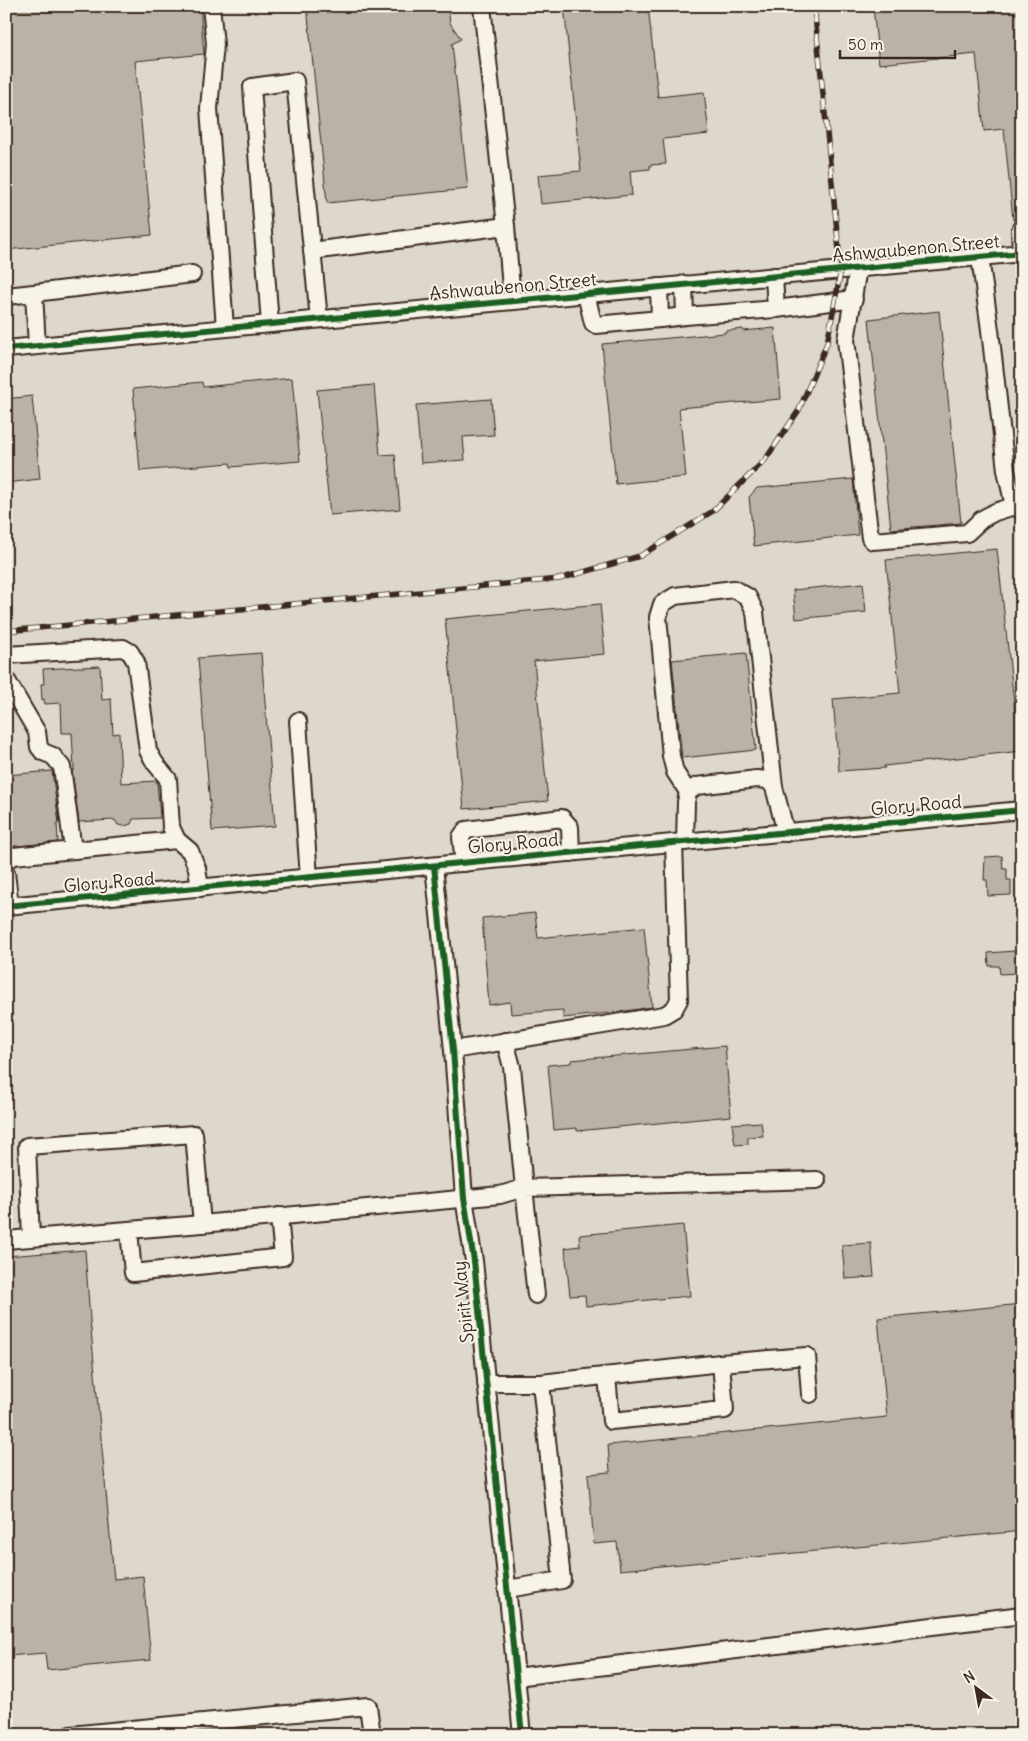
<svg xmlns="http://www.w3.org/2000/svg" width="1028" height="1741" viewBox="0 0 1028 1741" font-family="Delius,sans-serif">
<style>
.built{fill:#ddd7cc}
.building{fill:#bab2a7;stroke:#3b2a1e}
.lines{fill:none;stroke-linecap:round;stroke-linejoin:round}
.minor-casing{stroke:#3b2a1e;stroke-width:20}
.minor{stroke:#f7f3e8;stroke-width:16}
.rail-casing{stroke:#3b2a1e;stroke-width:5.5}
.rail{stroke:#f7f3e8;stroke-width:4;stroke-dasharray:11;stroke-linecap:butt}
.cycleway-casing{stroke:#f7f3e8;stroke-width:9}
.cycleway{stroke:#1b5e20;stroke-width:6}
.labels{text-anchor:middle;dominant-baseline:central;stroke-width:4;stroke-linejoin:round;paint-order:stroke}
.street-label{font-size:18px;fill:#3b2a1e;stroke:#f7f3e8}
</style>
<rect width="100%" height="100%" fill="#ece7dc"/>
<filter id="ink" filterUnits="userSpaceOnUse"><feTurbulence type="fractalNoise" baseFrequency=".02" numOctaves="2"/><feDisplacementMap in="SourceGraphic" scale="10" xChannelSelector="R" yChannelSelector="G"/><feConvolveMatrix kernelMatrix="1 2 1 2 8 2 1 2 1" color-interpolation-filters="sRGB"/></filter>
<g filter="url(#ink)">
<!-- built -->
<rect class="built" x="6" y="6" width="1016" height="1729"/>
<!-- building -->
<g class="building">
<path d="M6 6H200L204 54 135 61 152 235 6 250Z"/>
<path d="M307 6H448L450 23 461 39 452 44 468 189 327 203Z"/>
<path d="M564 6H648L658 97 704 92 709 134 663 139 666 164 650 165V169L630 171 632 195 541 204 538 175 581 171Z"/>
<path d="M881 6H1022V217L1013 220 1004 129 984 131 976 54 879 64 873 7Z"/>
<path d="M939 311 961 523 891 529 869 319Z"/>
<path d="M775 328 781 399 679 408 686 477 616 484 602 344 725 333V331L743 329V331Z"/>
<path d="M292 378 300 461 231 467 230 463 140 471 133 389 202 382 203 387Z"/>
<path d="M374 385 380 455 395 454 400 509 330 515 317 390Z"/>
<path d="M32 396 40 479 6 483V399Z"/>
<path d="M491 399 494 435 463 437 465 460 421 463 416 405Z"/>
<path d="M853 479 858 535 754 546 749 497 757 488Z"/>
<path d="M997 549 1015 712 1022 711V751L884 766 885 768 839 771 833 699 900 693 886 560Z"/>
<path d="M863 583 866 612 796 619 793 590Z"/>
<path d="M600 604 605 654 534 661 548 801 464 809 445 619Z"/>
<path d="M261 653 275 826 212 831 198 658Z"/>
<path d="M746 653 756 750 682 758 672 660Z"/>
<path d="M100 666 102 700 111 699 113 734 119 733 121 783 157 781 160 818 133 819 131 824 124 826 118 825 115 820 79 822 72 770H74L72 733H62L61 703 45 704 44 699 42 700 41 684H44L43 669Z"/>
<path d="M52 771 59 823H57L58 842 9 847 6 820V775Z"/>
<path d="M1002 856 1003 869H1007V880H1011V895L988 896 987 880H984L985 857Z"/>
<path d="M535 913 538 938 644 927 652 1007 619 1012 563 1018V1010L511 1014 510 1002 489 1005 482 918Z"/>
<path d="M1015 951 1017 973 1000 974 999 966H989L988 953Z"/>
<path d="M725 1046 731 1116 577 1131V1128L554 1130 548 1065 571 1063V1060Z"/>
<path d="M761 1122 763 1136 748 1137V1144L735 1145 732 1124Z"/>
<path d="M683 1225 690 1296 586 1306 585 1295 570 1296 565 1248 580 1246 579 1235Z"/>
<path d="M871 1243 874 1277 845 1279 842 1245Z"/>
<path d="M85 1250 90 1319 114 1579 143 1576 151 1660 47 1670 45 1653 6 1656V1256Z"/>
<path d="M1022 1304V1531L620 1570 617 1542 594 1544 588 1474 610 1472 608 1445 887 1417 878 1318Z"/>
</g>
<g class="lines">
<!-- minor casing -->
<g class="minor-casing">
<g id="minor">
<path d="M211 6 215 44 209 108 225 328"/>
<path d="M482 6 506 226 512 301"/>
<path d="M312 251 506 226"/>
<path d="M1021 253 1020 230 1022 227"/>
<path d="M980 257 990 330 1006 470 1014 506 1022 511"/>
<path d="M858 268 846 340 870 538 873 541 967 533 982 519 995 512 1014 506"/>
<path d="M34 293 192 274"/>
<path d="M586 294 593 323 596 325 660 319 659 287"/>
<path d="M6 296 34 293 37 346"/>
<path d="M776 309 854 299"/>
<path d="M685 316 776 309 774 276"/>
<path d="M660 319 685 316 684 284"/>
<path d="M270 324 252 87 295 81 319 319"/>
<path d="M6 349 1022 253"/>
<path d="M6 655 123 648 130 652 136 662 148 751 155 763 168 779 171 827 177 840 190 851 197 868 200 888"/>
<path d="M6 679 37 732 39 747 43 752 53 756 62 767 73 850"/>
<path d="M298 721 309 878"/>
<path d="M688 792 675 772 671 756 658 617 662 604 675 596 734 589 748 597 755 612 774 787"/>
<path d="M685 842 686 802 688 792 697 786 757 779 768 780 774 787 786 833"/>
<path d="M6 862 7 860 13 856 177 840"/>
<path d="M464 863 461 837 466 830 562 818 570 827 571 853"/>
<path d="M434 866 453 1050 464 1198 474 1261 522 1735"/>
<path d="M6 873 10 906"/>
<path d="M6 906 1022 810"/>
<path d="M453 1050 664 1015 674 1009 679 1000 674 843"/>
<path d="M129 1230 133 1273 283 1257 279 1216"/>
<path d="M31 1238 27 1146 194 1134 202 1224"/>
<path d="M6 1240 202 1224 500 1195 524 1188 512 1067 505 1041"/>
<path d="M536 1295 524 1188 817 1180"/>
<path d="M607 1376 611 1421 725 1410 721 1363"/>
<path d="M486 1383H541L562 1580 507 1589"/>
<path d="M541 1383 721 1363 807 1356 810 1394"/>
<path d="M516 1677 1022 1615"/>
<path d="M70 1735 368 1706 372 1735"/>
</g>
</g>
<!-- minor -->
<use href="#minor" class="minor"/>
<!-- rail casing -->
<g class="rail-casing">
<path id="rail" d="M6 631 559 579 640 556 713 511 765 460 799 410 827 343 841 270 814 6"/>
</g>
<!-- rail -->
<use href="#rail" class="rail"/>
<!-- cycleway casing -->
<g class="cycleway-casing">
<g id="cycleway">
<path d="M6 349 1022 253"/>
<path d="M434 866 453 1050 464 1198 474 1261 522 1735"/>
<path d="M6 906 1022 810"/>
</g>
</g>
<!-- cycleway -->
<use href="#cycleway" class="cycleway"/>
</g>
</g>
<g class="labels">
<!-- street labels -->
<g class="street-label">
<text transform="translate(916 248) rotate(-5)">Ashwaubenon Street</text>
<text transform="translate(513 286) rotate(-5)">Ashwaubenon Street</text>
<text transform="translate(916 805) rotate(-5)">Glory Road</text>
<text transform="translate(513 843) rotate(-5)">Glory Road</text>
<text transform="translate(109 882) rotate(-5)">Glory Road</text>
<text transform="translate(463 1302) rotate(-96)">Spirit Way</text>
</g>
</g>
<!-- margin -->
<rect width="1028" height="1741" fill="none" stroke="#f7f3e8" stroke-width="25"/>
<rect x="12" y="12" width="1003" height="1716" fill="none" stroke="#3b2a1e" stroke-width="2" filter="url(#ink)"/>
<!-- north arrow -->
<g transform="translate(976 1688) rotate(328)" stroke="#f7f3e8" stroke-width="4" paint-order="stroke">
<path d="M0-4L9 19L0 12L-9 19Z" fill="#3b2a1e"/>
<text y="-8" font-size="14" font-weight="bold" text-anchor="middle" fill="#3b2a1e">N</text>
</g>
<!-- scale -->
<path d="M840 50v8h115v-8" fill="none" stroke="#3b2a1e" stroke-width="2.5"/>
<text x="848" y="50" font-size="15" fill="#3b2a1e" stroke="#f7f3e8" stroke-width="4" paint-order="stroke">50 m</text>
</svg>
